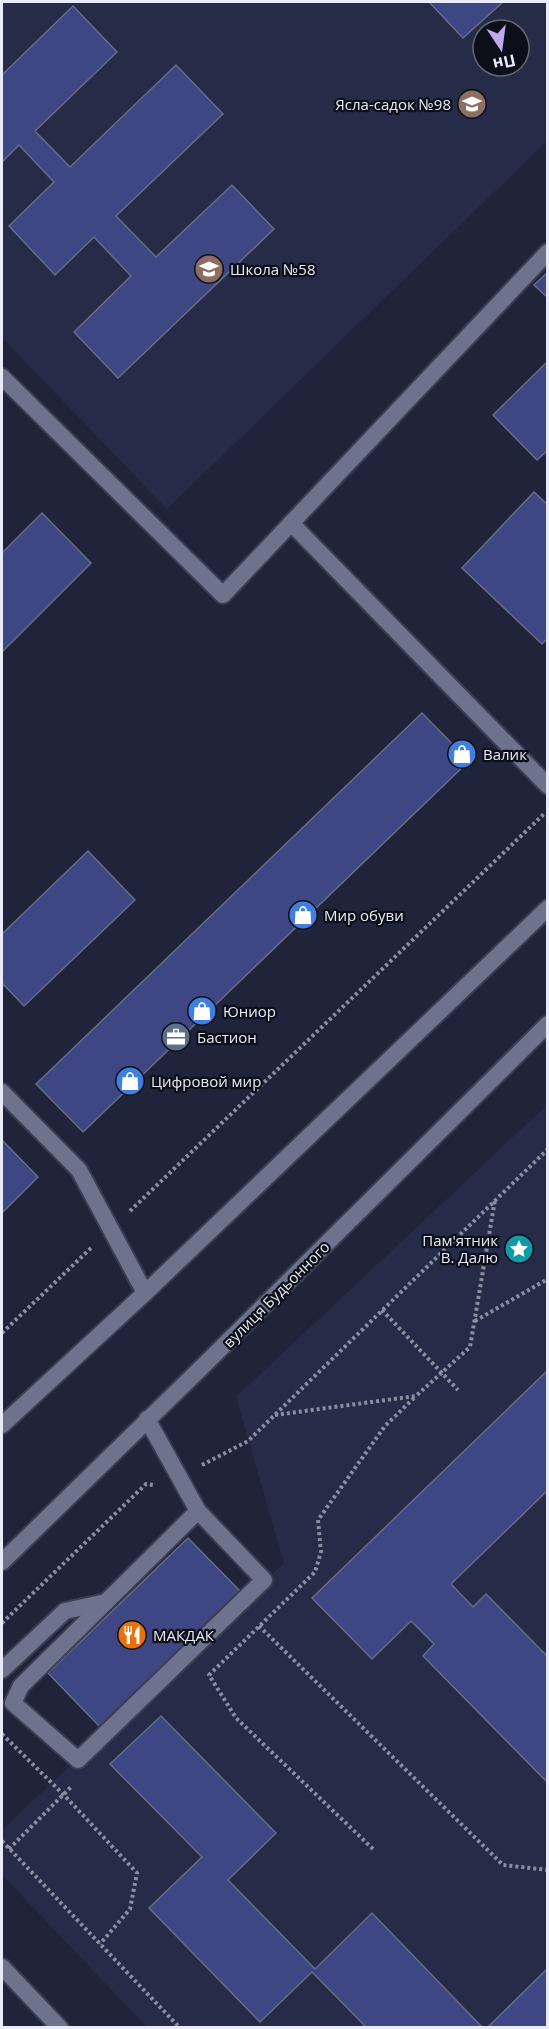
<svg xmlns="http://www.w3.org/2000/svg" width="549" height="2029" viewBox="0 0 549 2029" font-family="'Open Sans',sans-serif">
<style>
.built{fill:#262b47;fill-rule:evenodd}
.building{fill:#3e4783;stroke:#666c86;stroke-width:1.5}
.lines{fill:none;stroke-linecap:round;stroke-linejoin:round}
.service-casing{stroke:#3b3e51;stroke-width:20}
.tertiary-casing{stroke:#3b3e51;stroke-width:20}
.secondary-casing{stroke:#3b3e51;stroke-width:20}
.path{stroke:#8a8ea0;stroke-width:4;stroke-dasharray:3 3;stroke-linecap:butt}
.service{stroke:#6d738d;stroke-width:16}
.tertiary{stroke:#6d738d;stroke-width:16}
.secondary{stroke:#6d738d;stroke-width:16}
.labels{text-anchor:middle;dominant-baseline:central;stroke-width:4.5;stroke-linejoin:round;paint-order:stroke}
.poi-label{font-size:15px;fill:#e8ebfa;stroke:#0c0e18;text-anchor:start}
.street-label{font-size:15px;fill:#e8ebfa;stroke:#0c0e18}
</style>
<rect width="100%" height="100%" fill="#20243a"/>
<!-- built -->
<g class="built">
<path d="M2 2H547V141L167 509 2 338ZM483 30H519V66H483Z"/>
<path d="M547 1105V2027H147L2 1875V1830L284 1563 236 1397Z"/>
</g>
<!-- building -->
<g class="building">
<path d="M429 2H503L463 38Z"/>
<path d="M73 6 117 52 35 131 70 167 176 65 223 114 116 216 156 257 232 185 274 229 118 378 74 332 131 276 94 237 55 275 9 226 54 182 19 145 2 162V75Z"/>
<path d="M548 272V298L534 285Z"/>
<path d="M548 361V450L537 460 493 415Z"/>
<path d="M534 492 548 505V638L542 644 462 568Z"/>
<path d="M42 513 91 563 2 652V553Z"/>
<path d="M422 713 469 761 83 1132 36 1084Z"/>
<path d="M88 851 135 900 24 1006 2 983V934Z"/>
<path d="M2 1140 38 1177 2 1213Z"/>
<path d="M548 1370V1490L451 1584 473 1607 486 1594 548 1657V1783L423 1656 434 1644 411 1621 372 1659 312 1598Z"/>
<path d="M188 1538 240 1591 100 1727 48 1673Z"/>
<path d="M161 1716 276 1833 228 1880 315 1969 372 1913 483 2028H367L312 1972 260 2022 149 1908 202 1857 110 1764Z"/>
<path d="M548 1968V2028H487Z"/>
</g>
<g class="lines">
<!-- service casing -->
<g class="service-casing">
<g id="service">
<path d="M2 377 223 595 548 252"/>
<path d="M291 523 548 786"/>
<path d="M2 1092 79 1170 145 1293"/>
<path d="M147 1419 198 1511 21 1686 13 1703 78 1760 264 1580 198 1511"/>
<path d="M2 1670 65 1611 106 1602"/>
</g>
</g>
<!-- tertiary casing -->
<g class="tertiary-casing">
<path id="tertiary" d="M2 1967 60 2028"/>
</g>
<!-- secondary casing -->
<g class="secondary-casing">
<g id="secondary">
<path d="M2 1425 145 1293 548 908"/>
<path d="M2 1562 203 1366 548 1024"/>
</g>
</g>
<!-- path -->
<g class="path">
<path d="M130 1211 545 813"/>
<path d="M382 1310 458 1390"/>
<path d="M475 1321 548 1279"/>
<path d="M2 1333 92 1247"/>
<path d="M275 1415 416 1396 470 1347 495 1200"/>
<path d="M202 1465 248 1441 548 1149"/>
<path d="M2 1623 146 1484 153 1485"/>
<path d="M259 1626 503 1865 548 1870"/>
<path d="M2 1734 64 1795 137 1873 130 1909 100 1944"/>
<path d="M2 1841 180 2028"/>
<path d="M9 1849 72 1786"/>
<path d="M373 1849 236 1718 209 1675 315 1572 321 1552 318 1520 385 1426 416 1396"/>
</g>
<!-- service -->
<use href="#service" class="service"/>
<!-- tertiary -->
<use href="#tertiary" class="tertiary"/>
<!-- secondary -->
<use href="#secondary" class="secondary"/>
</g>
<!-- icons -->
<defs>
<g id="school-disc" transform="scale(1.5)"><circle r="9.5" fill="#8d6e63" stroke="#0c0e18"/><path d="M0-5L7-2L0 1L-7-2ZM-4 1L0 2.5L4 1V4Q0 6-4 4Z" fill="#fff"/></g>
<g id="shop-disc" transform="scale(1.5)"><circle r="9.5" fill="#3f7fe0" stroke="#0c0e18"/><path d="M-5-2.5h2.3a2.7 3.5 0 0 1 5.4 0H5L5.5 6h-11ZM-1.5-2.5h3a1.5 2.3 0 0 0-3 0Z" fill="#fff"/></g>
<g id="office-disc" transform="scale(1.5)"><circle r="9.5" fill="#5c6f8a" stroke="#0c0e18"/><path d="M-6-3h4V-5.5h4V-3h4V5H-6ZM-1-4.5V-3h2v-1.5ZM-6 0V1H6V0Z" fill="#fff"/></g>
<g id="sight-disc" transform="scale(1.5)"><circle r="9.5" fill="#0f9aa8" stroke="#0c0e18"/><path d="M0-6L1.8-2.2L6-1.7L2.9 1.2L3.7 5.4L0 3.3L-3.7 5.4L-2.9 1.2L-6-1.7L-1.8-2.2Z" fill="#fff"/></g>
<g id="restaurant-disc" transform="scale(1.5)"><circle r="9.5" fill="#e8710a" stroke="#0c0e18"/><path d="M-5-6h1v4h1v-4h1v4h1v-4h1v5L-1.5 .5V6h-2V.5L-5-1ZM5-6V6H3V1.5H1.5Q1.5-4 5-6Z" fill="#fff"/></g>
</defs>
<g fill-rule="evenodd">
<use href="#school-disc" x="472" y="104"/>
<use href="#school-disc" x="209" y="269"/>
<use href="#shop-disc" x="462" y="754"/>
<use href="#shop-disc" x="303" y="915"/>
<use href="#shop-disc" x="202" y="1011"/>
<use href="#office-disc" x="176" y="1037"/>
<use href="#shop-disc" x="130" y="1081"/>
<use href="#sight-disc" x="519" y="1249"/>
<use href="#restaurant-disc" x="132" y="1635"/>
</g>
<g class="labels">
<!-- poi labels -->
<g class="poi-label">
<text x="451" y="104" text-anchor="end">Ясла-садок №98</text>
<text x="230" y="269">Школа №58</text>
<text x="483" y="754">Валик</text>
<text x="324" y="915">Мир обуви</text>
<text x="223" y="1011">Юниор</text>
<text x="197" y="1037">Бастион</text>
<text x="151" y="1081">Цифровой мир</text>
<text x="498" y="1240" text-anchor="end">Пам'ятник<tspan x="498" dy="17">В. Далю</tspan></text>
<text x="153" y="1635">МАКДАК</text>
</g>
<!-- street labels -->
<g class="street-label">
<text transform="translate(276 1294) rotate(-45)">вулиця Будьонного</text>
</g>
</g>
<!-- border -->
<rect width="549" height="2029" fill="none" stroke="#e8ebfa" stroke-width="6"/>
<!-- north arrow -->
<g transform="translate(501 48) rotate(167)"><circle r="28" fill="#0c0e18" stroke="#646672" stroke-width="1.5"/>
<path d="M0-4.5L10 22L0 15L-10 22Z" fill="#c1a8f3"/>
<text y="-9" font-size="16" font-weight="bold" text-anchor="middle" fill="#e8ebfa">Пн</text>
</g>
</svg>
